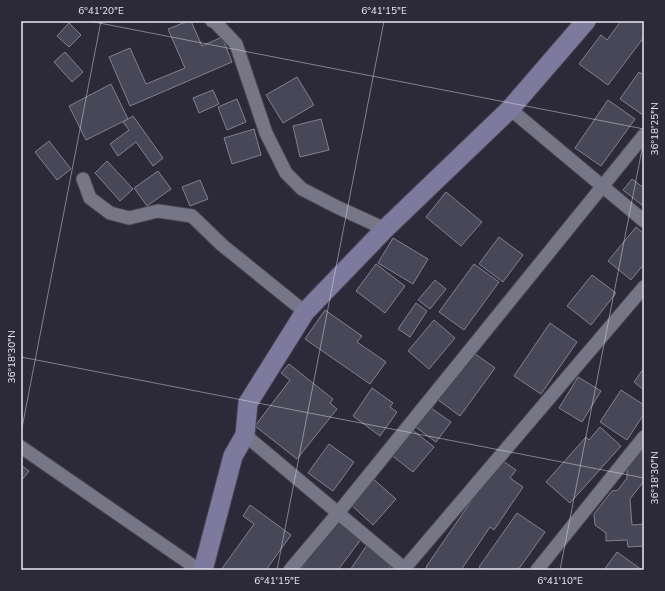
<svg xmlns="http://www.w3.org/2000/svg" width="665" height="591" viewBox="0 0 665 591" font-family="'Nunito Sans',sans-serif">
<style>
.building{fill:#484757;stroke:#818092}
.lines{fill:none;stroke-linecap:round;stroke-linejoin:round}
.street-casing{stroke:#484652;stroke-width:15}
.secondary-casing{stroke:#484652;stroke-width:21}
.street{stroke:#777687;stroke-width:13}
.secondary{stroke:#7e7a9e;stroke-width:19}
.ticks{fill:none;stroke:#e9e8f2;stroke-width:1;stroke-opacity:0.45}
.neatline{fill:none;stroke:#e9e8f2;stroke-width:1.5}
.ticks-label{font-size:10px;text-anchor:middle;fill:#e9e8f2}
</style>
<rect width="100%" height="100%" fill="#2c2a39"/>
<!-- building -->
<g class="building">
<path d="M188 21H191L202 46 222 37 232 62 130 106 109 57 130 48 146 84 185 68 168 29Z"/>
<path d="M621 21H644V37L608 85 579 64 601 35 607 40Z"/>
<path d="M69 23 81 35 69 47 57 36Z"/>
<path d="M65 52 83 72 72 82 54 62Z"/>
<path d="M639 72 644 75V114L643 115 620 99Z"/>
<path d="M297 77 314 105 283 123 266 95Z"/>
<path d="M111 84 128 119 86 140 69 106Z"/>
<path d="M213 90 219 104 199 113 193 98Z"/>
<path d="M237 99 246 122 227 130 218 107Z"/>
<path d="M608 100 635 119 601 166 575 148Z"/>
<path d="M133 116 163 158 153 166 136 142 118 156 110 144 129 130 123 122Z"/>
<path d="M321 119 329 150 300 157 293 126Z"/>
<path d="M254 129 261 155 232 164 224 138Z"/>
<path d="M49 141 71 169 57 180 35 152Z"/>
<path d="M107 161 133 189 120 201 95 173Z"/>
<path d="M158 171 171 189 147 206 134 188Z"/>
<path d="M632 179 644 188 643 206 623 190Z"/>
<path d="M200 180 208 199 190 206 182 187Z"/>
<path d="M446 192 482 222 461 246 426 217Z"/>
<path d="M636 227 644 234V264L631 280 608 261Z"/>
<path d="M499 237 523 255 503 282 479 264Z"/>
<path d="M393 238 428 259 413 284 378 263Z"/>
<path d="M376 264 405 286 385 313 356 291Z"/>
<path d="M474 264 499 282 464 330 439 312Z"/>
<path d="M592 275 616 293 591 325 567 306Z"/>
<path d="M435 280 446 289 430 309 418 300Z"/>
<path d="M416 303 427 311 410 337 398 329Z"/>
<path d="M325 310 362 336 357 342 386 362 370 384 305 339Z"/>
<path d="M434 320 455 338 429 369 408 351Z"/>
<path d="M550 323 577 342 541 394 514 376Z"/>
<path d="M471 351 495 368 460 416 437 399Z"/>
<path d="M289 364 333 399 330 403 337 409 297 459 255 426 290 380 281 373Z"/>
<path d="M644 368V390L634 382Z"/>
<path d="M578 377 601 391 582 422 559 408Z"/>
<path d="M372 388 393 403 390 407 397 412 380 436 353 416Z"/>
<path d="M621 390 644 405V414L627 440 600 422Z"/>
<path d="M428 406 451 422 436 442 414 426Z"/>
<path d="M600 427 621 446 570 503 546 482 586 437 589 440Z"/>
<path d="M410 428 434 447 413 472 390 454Z"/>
<path d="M329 444 354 462 333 491 308 473Z"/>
<path d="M644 447V481L630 499 632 525 644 524V546L628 547 627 540 606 541V533L595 525 594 514 612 491 618 490 627 478V469Z"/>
<path d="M500 459 516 470 510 478 523 487 494 530 490 527 461 570H429L426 567Z"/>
<path d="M21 465 29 471 21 481Z"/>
<path d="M371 477 396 499 373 525 349 503Z"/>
<path d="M250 505 291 535 266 570H221L254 524 243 516Z"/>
<path d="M517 513 545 532 518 570H483L479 567Z"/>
<path d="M337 519 362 538 338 570H300Z"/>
<path d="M367 545 393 563 388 570H350Z"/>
<path d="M617 552 642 570H604Z"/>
</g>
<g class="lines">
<!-- street casing -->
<g class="street-casing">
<g id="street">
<path d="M212 21 215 22 236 44 266 133 286 173 302 189 337 207 385 229"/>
<path d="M510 109 644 221"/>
<path d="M83 179 90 198 110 213 129 218 158 211 192 216 222 245 305 312"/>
<path d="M245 435 406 570"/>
<path d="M21 447 199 570"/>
<path d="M290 570 338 513 644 135"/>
<path d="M403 570 644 287"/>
<path d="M537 570 644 437"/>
</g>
</g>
<!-- secondary casing -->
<g class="secondary-casing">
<path id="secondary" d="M203 570 233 456 245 435 248 403 305 312 385 229 510 109 586 21"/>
</g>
<!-- street -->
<use href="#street" class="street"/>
<!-- secondary -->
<use href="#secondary" class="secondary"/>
</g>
<!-- ticks -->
<path class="ticks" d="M89 21 644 129M21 357 644 478M21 433 101 21M277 570 384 21M560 570 644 139"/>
<!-- border -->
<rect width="665" height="591" fill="none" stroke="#2c2a39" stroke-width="44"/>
<rect x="22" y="22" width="621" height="547" class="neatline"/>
<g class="ticks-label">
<text x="101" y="14">6°41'20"E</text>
<text x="384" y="14">6°41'15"E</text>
<text transform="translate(654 129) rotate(-90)" y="4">36°18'25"N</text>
<text transform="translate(11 357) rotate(-90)" y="4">36°18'30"N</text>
<text transform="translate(654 478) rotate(-90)" y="4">36°18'30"N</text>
<text x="277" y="584">6°41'15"E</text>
<text x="560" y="584">6°41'10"E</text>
</g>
</svg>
